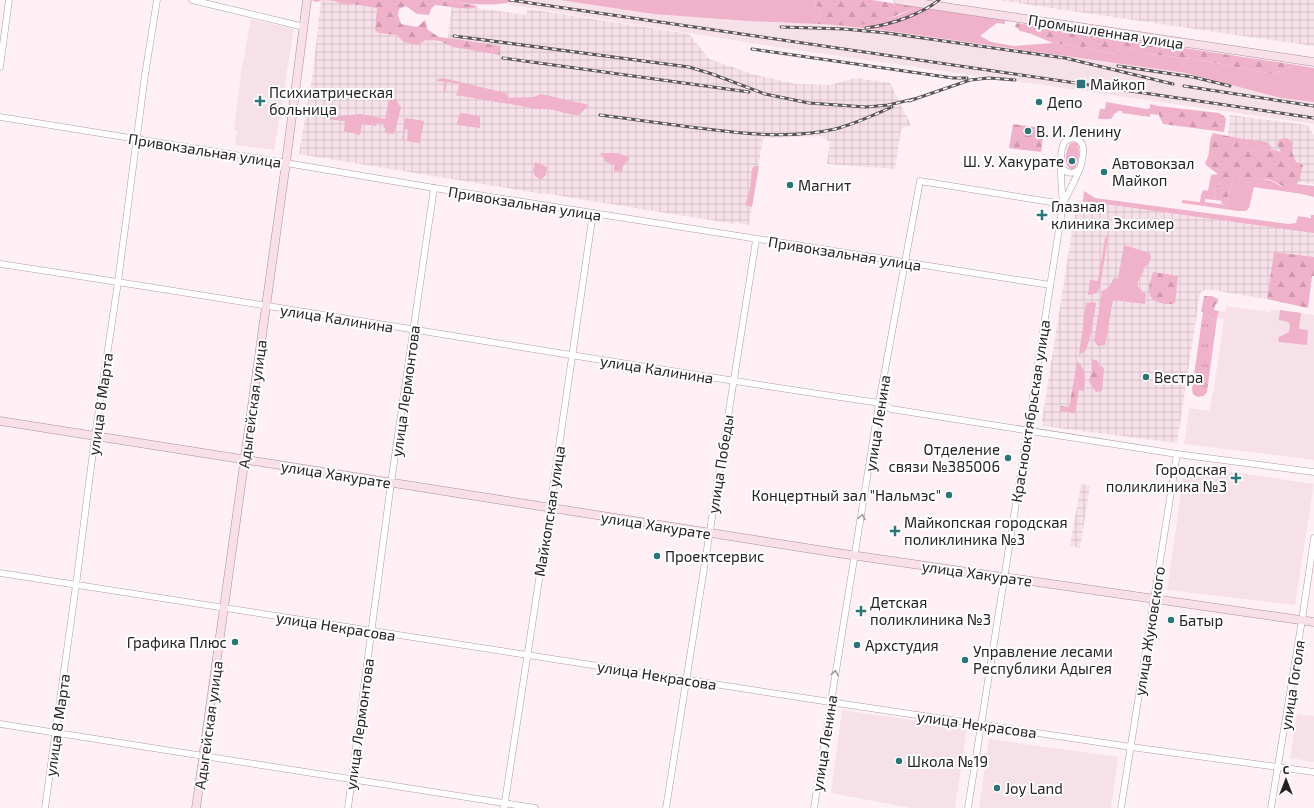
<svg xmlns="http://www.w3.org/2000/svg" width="1314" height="808" viewBox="0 0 1314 808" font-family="'Exo 2',sans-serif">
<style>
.built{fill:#f7e1e8}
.industrial{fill:url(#industrial-grid)}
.green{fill:#f0b1ca}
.forest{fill:url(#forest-firs)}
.park{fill:url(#park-tufts)}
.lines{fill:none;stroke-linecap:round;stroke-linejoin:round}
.minor-casing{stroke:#aa9ea2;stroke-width:7}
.major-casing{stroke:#ac8f9a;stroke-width:9}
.minor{stroke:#fff;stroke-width:6}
.major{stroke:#f8dfe8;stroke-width:8}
.rail-casing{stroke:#5c5558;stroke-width:3}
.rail{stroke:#fff;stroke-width:1.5;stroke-dasharray:4.5;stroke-linecap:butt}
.oneway{stroke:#9e9c9c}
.poi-dot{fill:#2b7579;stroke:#fff;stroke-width:1.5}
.labels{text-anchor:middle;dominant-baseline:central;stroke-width:4;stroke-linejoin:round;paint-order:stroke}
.street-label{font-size:15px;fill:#272224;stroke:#fff}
.poi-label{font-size:15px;fill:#272224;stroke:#fff;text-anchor:start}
</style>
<defs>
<pattern id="industrial-grid" width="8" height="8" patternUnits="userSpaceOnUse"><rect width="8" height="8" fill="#f7e1e8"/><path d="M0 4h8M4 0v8" fill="none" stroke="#d4c1c7"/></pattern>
<pattern id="forest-firs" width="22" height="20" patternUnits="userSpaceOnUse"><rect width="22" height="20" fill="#f0b1ca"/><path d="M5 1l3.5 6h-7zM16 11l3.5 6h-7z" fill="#ce98ad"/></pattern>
<pattern id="park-tufts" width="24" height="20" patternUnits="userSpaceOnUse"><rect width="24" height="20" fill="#f0b1ca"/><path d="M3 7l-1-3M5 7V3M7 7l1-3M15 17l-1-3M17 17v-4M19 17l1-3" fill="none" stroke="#ce98ad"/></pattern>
</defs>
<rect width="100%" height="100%" fill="#fef0f5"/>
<!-- built -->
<g class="built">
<path d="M519 0H560L653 14 748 21 833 25 882 30 1186 73 1281 98 1314 102V124L783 48 505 4Z"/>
<path d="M251 19 294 29 274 150 235 145 237 131 234 129 241 73Z"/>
<path d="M1226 306 1271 312V309L1314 315V460L1184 444 1189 408 1209 411 1214 388 1224 319 1217 318 1219 311 1225 312Z"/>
<path d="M1185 465 1314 484 1295 605 1167 590Z"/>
<path d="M842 710 967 728 955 808H911L831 793Z"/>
<path d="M1297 714 1314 716V762L1290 758Z"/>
<path d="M989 739 1118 757 1111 808H979Z"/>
</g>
<!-- industrial -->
<g class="industrial">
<path d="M321 0 381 6 377 33 447 43 452 5 526 15 528 9 689 34 709 59 755 75 796 84 831 85 855 78 890 83 911 125 901 129 895 169 827 164 830 142 821 136 763 138 749 225 735 222V224L592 201 543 193V194L299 154 313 72Z"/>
<path d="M998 0H1314V46L1236 35Z"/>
<path d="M1230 115 1307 125 1314 135V184L1218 173 1228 136Z"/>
<path d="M1077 200 1314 233V257L1274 253 1267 299 1206 289 1200 293 1177 443 1043 426 1044 422 1042 421Z"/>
<path d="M1081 484 1090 486 1080 548 1070 546Z"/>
</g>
<!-- green -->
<g class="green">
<path d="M441 0H519C493 8 468 4 441 0Z"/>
<path d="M560 0H816L814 5 821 8 819 22 816 24 748 21 653 14Z"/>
<path d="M917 7 1005 20V24L997 23 980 36 991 42 1014 46 1053 43 1083 47 1112 54 1126 46 1141 53 1200 60 1272 74 1297 65 1314 68V102L1281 98 1186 73 882 30 833 25 872 23 900 15Z"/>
<path d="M443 78 506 93 509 98 534 97 541 94 589 105 579 115C567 115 558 110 547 109 540 109 534 109 527 107L455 95 456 94H457L459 84 447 82 445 92H443L445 82 437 81 438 79Z"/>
<path d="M392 99H396L401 108 394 134 385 133V128L383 127 384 124 377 123 376 126 362 124 360 135 344 131 345 121 325 119V114L340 116 361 114 385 119 389 100Z"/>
<path d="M1106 102 1147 109 1150 108V104L1158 106V115L1150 114V117L1122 113V111H1118L1117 113H1115L1111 119H1098L1100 109H1105Z"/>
<path d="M462 113 480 116V128L457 125 459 115Z"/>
<path d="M405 118 424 121 420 143 407 141 408 130 405 129 403 141 402 140Z"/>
<path d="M1237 138 1267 142 1273 149C1262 149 1254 152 1244 152L1238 145Z"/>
<path d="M1075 142 1078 144C1080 151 1079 163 1074 169 1062 171 1065 148 1071 143Z"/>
<path d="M600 153H617L629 157V159L623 166 622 172 614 171V165L606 162Z"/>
<path d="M535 162 547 167 546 175 541 180 535 176 533 171Z"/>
<path d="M754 166H759L752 207 745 205 750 189 752 169Z"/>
<path d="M1219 174V182C1215 188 1214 193 1215 200L1205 199V202L1226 205 1233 179 1257 178 1272 181 1282 187 1296 186 1297 184 1314 186V197L1302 194 1254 187 1249 208 1246 211H1239L1182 203V200L1200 202 1201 195 1203 190 1208 191 1211 175Z"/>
<path d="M1084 191 1095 198 1288 224 1296 223 1298 216 1311 218V215H1314V233L1083 201Z"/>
<path d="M1108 237 1100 287 1097 293 1088 295 1090 280 1098 281 1105 238Z"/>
<path d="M1124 245 1150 253C1152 259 1149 264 1144 268 1143 280 1129 282 1146 294L1145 304 1113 300 1105 345 1098 346 1094 341 1102 291 1109 287 1114 278 1118 279Z"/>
<path d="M1092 302 1096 303 1091 334 1086 350 1079 355 1086 303Z"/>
<path d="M1280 310 1301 313 1299 329 1308 330 1307 345 1279 342 1278 341 1279 337 1289 332 1290 325 1288 322 1279 320Z"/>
<path d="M1077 361C1088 373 1085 376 1084 391L1079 390 1077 380H1074Z"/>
</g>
<!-- forest -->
<g class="forest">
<path d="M311 0H441L474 5 478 7C464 11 449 6 435 5L431 9 429 15 417 14 406 6 399 9 398 15 401 24 417 27 425 20 428 30 439 37 455 39 500 46V55L453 47 440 41 426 40 417 45 404 42 396 35 378 33 375 30 377 8 353 4 345 5 335 1 322 0 317 2Z"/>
<path d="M816 0H872L917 7C903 13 888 19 873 23 856 26 834 25 816 24L819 22 821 8 814 5Z"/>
<path d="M1017 23 1297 65 1272 74 1200 60 1141 53 1126 46 1112 54 1083 47 1053 43 1029 33 1020 31 1015 26Z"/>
<path d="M1158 106 1219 113 1224 116 1226 119 1224 132 1163 124 1158 113Z"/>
<path d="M1013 124 1044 128 1041 152 1009 148Z"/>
<path d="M1213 133 1237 138 1238 145 1245 152C1260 152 1264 146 1281 152L1277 144 1280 139 1287 138 1293 143 1292 152 1296 162 1303 165C1300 177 1298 195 1282 186 1278 184 1274 181 1271 180 1258 177 1246 180 1233 179L1226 205 1221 204 1222 201 1215 200C1214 193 1215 188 1219 182V175L1206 165 1205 163C1212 153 1207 143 1213 133Z"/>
<path d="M1274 252 1314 257V276H1312L1308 308 1267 299Z"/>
<path d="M1153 272 1178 276 1175 303C1167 306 1149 303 1149 291 1148 286 1152 278 1153 272Z"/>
<path d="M1204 296H1212L1218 299V302L1215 305 1214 310 1219 311 1217 318 1212 320 1207 313 1201 312Z"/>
<path d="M1092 359 1098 361 1099 365 1104 368 1102 391 1096 392 1089 381 1092 371Z"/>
<path d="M1074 380H1077L1079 390 1075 413 1060 411 1061 406 1069 407Z"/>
</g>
<!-- park -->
<path class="park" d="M1203 312 1207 313 1212 320 1217 318 1207 392 1204 396 1198 397 1193 394 1192 389Z"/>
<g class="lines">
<!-- minor casing -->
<g class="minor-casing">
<g id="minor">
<path d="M192 0 304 27"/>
<path d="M0 67 9 0"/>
<path d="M0 117 286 163 434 188 1050 285"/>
<path d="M1061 167C1066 173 1072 175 1078 170"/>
<path d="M0 264C294 308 586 360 880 403L891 409 1177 454 1314 472"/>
<path d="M0 573 830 702 1131 747 1314 772"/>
<path d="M0 724 535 808"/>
<path d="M45 808 76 585 95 436 118 282 145 75 157 0"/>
<path d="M348 808 391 483 434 188"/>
<path d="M504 808 550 508 593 213"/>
<path d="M666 808 756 240"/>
<path d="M814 808 880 397 920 181 1063 204"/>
<path d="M968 808 1063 204C1068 192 1078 176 1081 165 1082 160 1084 152 1083 147 1081 137 1069 136 1064 143 1058 153 1062 192 1063 204"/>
<path d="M1121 808 1177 454"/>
<path d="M1271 808 1302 620 1314 538"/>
</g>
</g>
<!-- major casing -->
<g class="major-casing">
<g id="major">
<path d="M898 0 1314 62"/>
<path d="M0 421 844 554 1314 622"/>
<path d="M196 808 286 163 307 0"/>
</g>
</g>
<!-- minor -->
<use href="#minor" class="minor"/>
<!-- major -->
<use href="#major" class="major"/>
<!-- rail casing -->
<g class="rail-casing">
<g id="rail">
<path d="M510 0 1314 118"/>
<path d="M781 27 844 29 887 33 1065 58 1173 84"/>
<path d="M866 28C890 25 920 15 939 0"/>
<path d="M454 36 689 67 712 74 765 94 809 103 866 107 888 105 914 99"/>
<path d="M752 49 953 78H967"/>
<path d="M503 58 749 92"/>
<path d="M1118 66 1193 77 1230 86"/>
<path d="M1184 86 1314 106"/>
<path d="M909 101 970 80 989 78 1015 80"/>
<path d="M600 115C630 119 660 123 690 127 738 133 788 140 835 129 855 124 874 115 892 107"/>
</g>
</g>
<!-- rail -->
<use href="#rail" class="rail"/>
</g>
<!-- one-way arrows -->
<defs><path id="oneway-chevron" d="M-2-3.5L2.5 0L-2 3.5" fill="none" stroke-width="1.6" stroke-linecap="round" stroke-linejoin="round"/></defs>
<g class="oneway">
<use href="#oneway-chevron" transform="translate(862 517) rotate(-81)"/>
<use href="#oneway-chevron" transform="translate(835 673) rotate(-80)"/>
</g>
<!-- markers -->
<g class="poi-dot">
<rect x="1076" y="79" width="10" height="10" rx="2"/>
<path d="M258 95h4v4h4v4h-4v4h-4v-4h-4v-4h4z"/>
<circle cx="1039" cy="102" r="4"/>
<circle cx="1028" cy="131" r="4"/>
<circle cx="1072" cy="161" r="4"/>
<circle cx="1104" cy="172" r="4"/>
<circle cx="790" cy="185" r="4"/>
<path d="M1040 209h4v4h4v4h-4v4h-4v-4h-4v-4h4z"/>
<circle cx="1146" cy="377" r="4"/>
<circle cx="1008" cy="458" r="4"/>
<path d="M1234 472h4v4h4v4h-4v4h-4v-4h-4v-4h4z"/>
<circle cx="949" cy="495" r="4"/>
<path d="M893 525h4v4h4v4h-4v4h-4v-4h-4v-4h4z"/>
<circle cx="657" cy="556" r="4"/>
<path d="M859 605h4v4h4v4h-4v4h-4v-4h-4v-4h4z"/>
<circle cx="1171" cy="620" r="4"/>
<circle cx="235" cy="642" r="4"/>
<circle cx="857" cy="645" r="4"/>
<circle cx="965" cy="660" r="4"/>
<circle cx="899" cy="761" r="4"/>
<circle cx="997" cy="788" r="4"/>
</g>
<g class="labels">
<!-- street labels -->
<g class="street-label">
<text transform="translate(1106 31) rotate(9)">Промышленная улица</text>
<text transform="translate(205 150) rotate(9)">Привокзальная улица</text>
<text transform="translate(525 203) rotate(9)">Привокзальная улица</text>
<text transform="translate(845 253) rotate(9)">Привокзальная улица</text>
<text transform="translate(337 318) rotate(9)">улица Калинина</text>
<text transform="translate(657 369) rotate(9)">улица Калинина</text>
<text transform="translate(405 391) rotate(-82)">улица Лермонтова</text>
<text transform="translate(100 404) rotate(-82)">улица 8 Марта</text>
<text transform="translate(252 404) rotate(-82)">Адыгейская улица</text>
<text transform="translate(1030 411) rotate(-81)">Краснооктябрьская улица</text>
<text transform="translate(877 423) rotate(-81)">улица Ленина</text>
<text transform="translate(720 464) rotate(-81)">улица Победы</text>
<text transform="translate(336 474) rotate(9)">улица Хакурате</text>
<text transform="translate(549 511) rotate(-81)">Майкопская улица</text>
<text transform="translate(656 525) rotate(9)">улица Хакурате</text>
<text transform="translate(977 573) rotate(8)">улица Хакурате</text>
<text transform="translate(336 626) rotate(9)">улица Некрасова</text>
<text transform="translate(1149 631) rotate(-81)">улица Жуковского</text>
<text transform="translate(657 675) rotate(9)">улица Некрасова</text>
<text transform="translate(1292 685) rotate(-81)">улица Гоголя</text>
<text transform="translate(359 724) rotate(-82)">улица Лермонтова</text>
<text transform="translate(977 724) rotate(8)">улица Некрасова</text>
<text transform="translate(57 725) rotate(-82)">улица 8 Марта</text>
<text transform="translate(208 725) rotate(-82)">Адыгейская улица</text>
<text transform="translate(824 743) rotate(-81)">улица Ленина</text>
</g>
<!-- poi labels -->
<g class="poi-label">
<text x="1090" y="84">Майкоп</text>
<text x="269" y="92">Психиатрическая<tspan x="269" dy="17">больница</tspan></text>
<text x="1047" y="102">Депо</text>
<text x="1036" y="131">В. И. Ленину</text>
<text x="1064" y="161" text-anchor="end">Ш. У. Хакурате</text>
<text x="1112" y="163">Автовокзал<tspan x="1112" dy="17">Майкоп</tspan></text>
<text x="798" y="185">Магнит</text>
<text x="1051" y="206">Глазная<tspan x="1051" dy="17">клиника Эксимер</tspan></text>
<text x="1154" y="377">Вестра</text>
<text x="1000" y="449" text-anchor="end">Отделение<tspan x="1000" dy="17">связи №385006</tspan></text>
<text x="1227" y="469" text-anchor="end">Городская<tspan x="1227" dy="17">поликлиника №3</tspan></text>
<text x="941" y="495" text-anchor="end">Концертный зал "Нальмэс"</text>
<text x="904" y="522">Майкопская городская<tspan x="904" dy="17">поликлиника №3</tspan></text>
<text x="665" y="556">Проектсервис</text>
<text x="870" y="602">Детская<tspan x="870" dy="17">поликлиника №3</tspan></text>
<text x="1179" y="620">Батыр</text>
<text x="227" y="642" text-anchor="end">Графика Плюс</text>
<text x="865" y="645">Архстудия</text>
<text x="973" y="651">Управление лесами<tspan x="973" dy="17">Республики Адыгея</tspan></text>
<text x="907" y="761">Школа №19</text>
<text x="1005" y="788">Joy Land</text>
</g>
</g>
<!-- north arrow -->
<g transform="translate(1286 780)" stroke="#ffffff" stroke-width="3" paint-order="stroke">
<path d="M0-3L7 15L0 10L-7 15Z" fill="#272224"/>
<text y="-6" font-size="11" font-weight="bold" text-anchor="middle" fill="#272224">С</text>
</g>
</svg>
